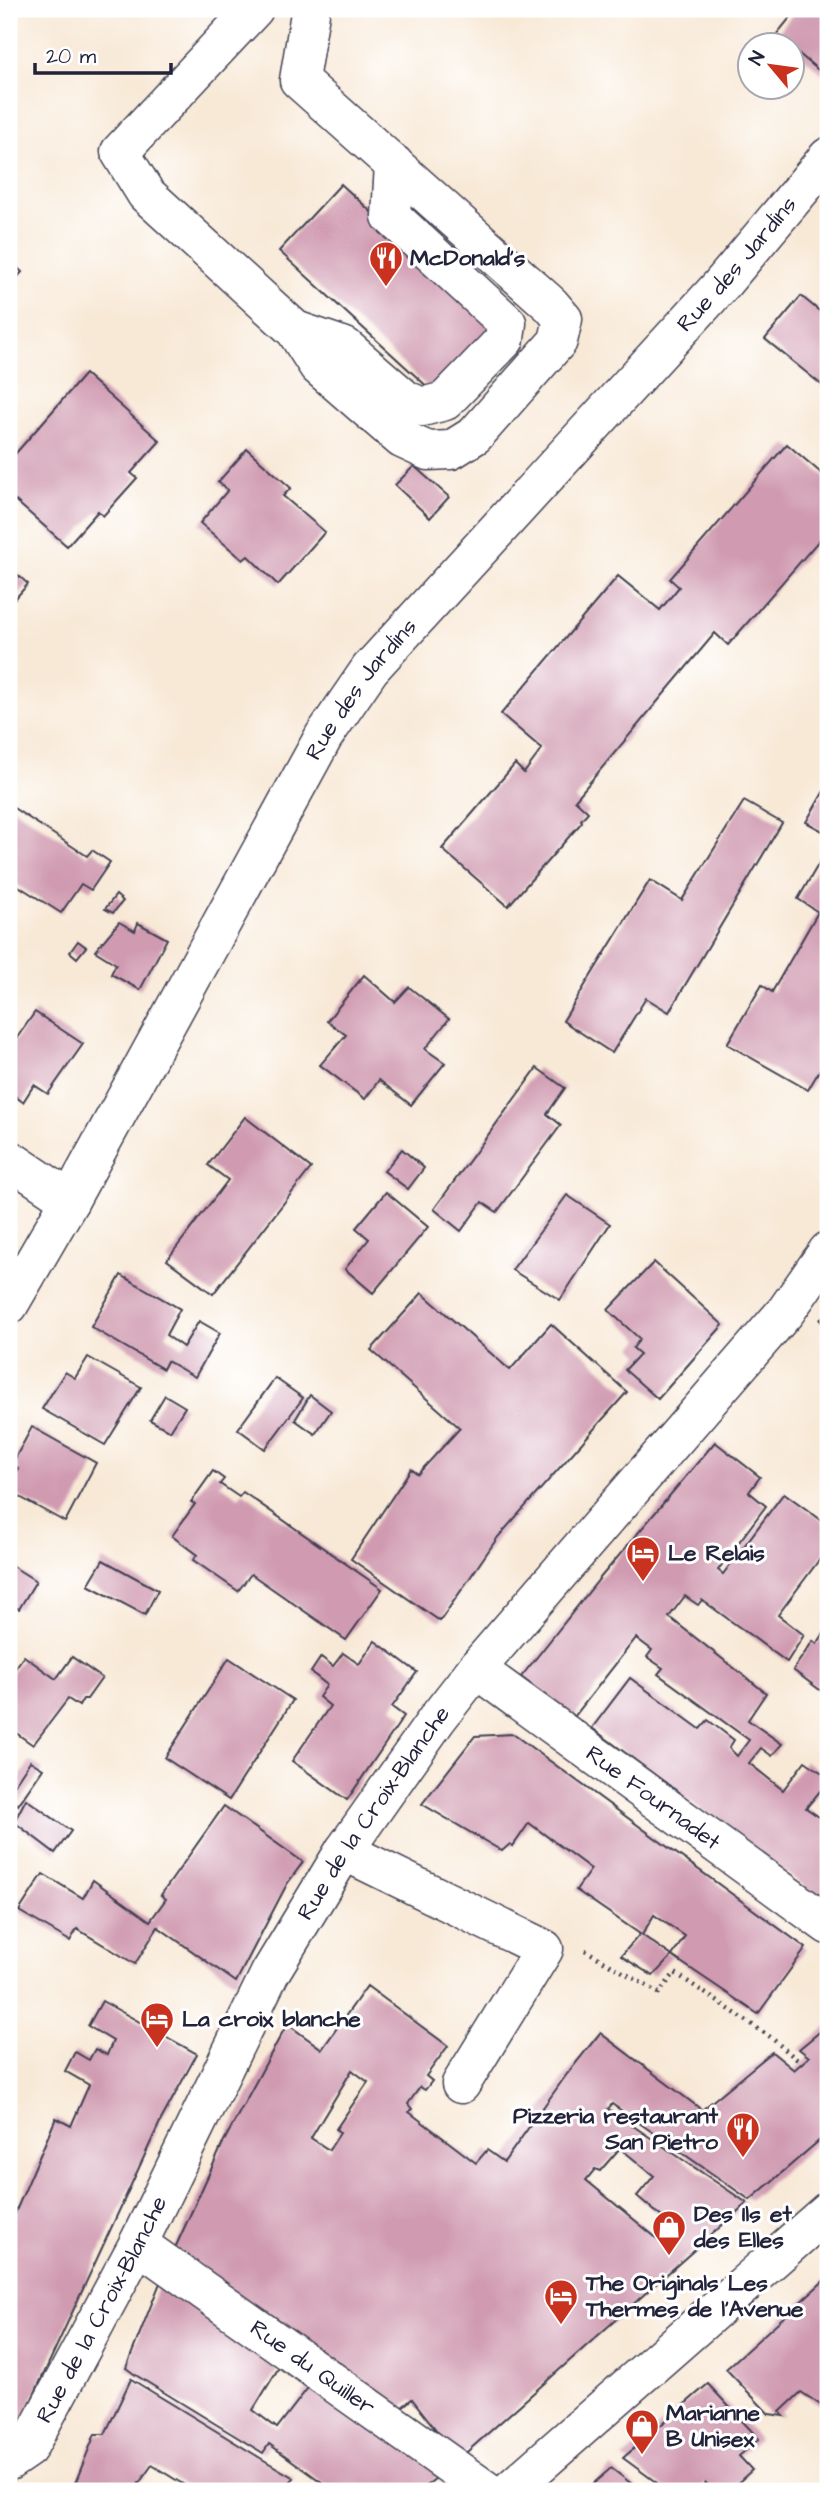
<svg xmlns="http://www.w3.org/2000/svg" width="837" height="2500" viewBox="0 0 837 2500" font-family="'Architects Daughter',sans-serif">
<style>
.building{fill:#d09bb1;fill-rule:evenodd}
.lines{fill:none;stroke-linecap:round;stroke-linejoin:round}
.minor-casing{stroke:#424052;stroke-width:41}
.major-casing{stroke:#424052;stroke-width:41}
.path{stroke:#424052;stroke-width:4.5;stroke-dasharray:2 5;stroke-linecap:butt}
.minor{stroke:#fff;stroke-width:38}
.major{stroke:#fff;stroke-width:38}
.labels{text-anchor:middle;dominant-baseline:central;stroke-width:6;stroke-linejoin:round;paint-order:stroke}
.poi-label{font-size:23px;font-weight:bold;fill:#22223b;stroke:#fff;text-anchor:start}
.street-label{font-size:23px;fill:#22223b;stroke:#fff}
</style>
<rect width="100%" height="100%" fill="#fff"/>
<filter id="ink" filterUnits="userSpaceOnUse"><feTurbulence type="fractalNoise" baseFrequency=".0143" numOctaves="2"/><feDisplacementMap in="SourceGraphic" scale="14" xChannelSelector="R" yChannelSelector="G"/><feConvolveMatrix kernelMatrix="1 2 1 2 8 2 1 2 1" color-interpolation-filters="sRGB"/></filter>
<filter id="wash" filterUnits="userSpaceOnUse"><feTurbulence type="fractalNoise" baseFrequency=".00686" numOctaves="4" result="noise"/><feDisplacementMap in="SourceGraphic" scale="28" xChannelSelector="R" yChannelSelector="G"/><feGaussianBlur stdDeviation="1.57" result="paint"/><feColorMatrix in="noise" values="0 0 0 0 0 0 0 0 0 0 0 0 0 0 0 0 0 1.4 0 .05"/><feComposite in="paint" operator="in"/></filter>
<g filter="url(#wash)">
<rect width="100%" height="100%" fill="#f8e9d7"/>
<g id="blocks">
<!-- building -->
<g class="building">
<path d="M797 9H828V78L792 48V46L776 35Z"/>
<path d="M341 184 493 324 432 391 279 251Z"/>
<path d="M9 260 22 272 9 287Z"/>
<path d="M801 296 828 318V390L765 339Z"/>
<path d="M85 374 160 441 131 473 137 478 103 516 98 511 67 546 9 495V461Z"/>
<path d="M787 444 828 479V530L728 645 715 633 575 800 588 812 581 820 582 822 508 906 442 849 515 764 524 773 542 749 501 714 618 576 660 610 679 587 670 579Z"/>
<path d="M247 449 291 488 283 496 325 532 278 585 248 556 243 560 200 523 228 490 218 482Z"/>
<path d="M414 466 449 497 430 518 395 485Z"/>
<path d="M9 567 28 584 15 599 9 593Z"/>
<path d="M828 784V834L806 822Z"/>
<path d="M744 801 782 823 669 1012 646 998 612 1053 563 1021 650 880 682 900Z"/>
<path d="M9 805 87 856 92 850 110 862 91 890 81 884 61 913 9 880Z"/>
<path d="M828 848V1056L808 1090 727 1044 762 985 772 992 818 912 798 899Z"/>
<path d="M116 895 123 901 113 913 105 909Z"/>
<path d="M119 922 135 931 138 923 167 939 140 990 111 974 116 964 95 951Z"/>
<path d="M78 941 86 947 77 958 70 952Z"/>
<path d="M364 975 395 1002 409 987 449 1019 425 1049 445 1063 411 1105 379 1080 365 1099 320 1065 346 1035 327 1021Z"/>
<path d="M35 1012 83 1044 48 1094 34 1085 23 1102 9 1092V1049Z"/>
<path d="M537 1068 565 1088 547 1114 561 1125 497 1212 482 1202 461 1231 434 1209Z"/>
<path d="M245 1117 311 1168 213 1294 167 1260 228 1180 208 1165Z"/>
<path d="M402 1149 424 1168 408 1189 384 1171Z"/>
<path d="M386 1192 428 1227 373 1293 345 1269 369 1239 356 1228Z"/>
<path d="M567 1195 610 1224 560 1300 512 1270Z"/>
<path d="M654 1262 723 1325 658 1399 625 1370 640 1354 633 1348 640 1339 608 1310Z"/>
<path d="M121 1275 180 1309 166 1335 183 1347 199 1321 220 1333 195 1377 167 1361 163 1369 91 1327Z"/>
<path d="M422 1293 510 1370 551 1324 627 1392 498 1537 440 1621 351 1559 411 1469 418 1474 460 1428 371 1350Z"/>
<path d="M828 1311V1329L820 1320Z"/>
<path d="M88 1357 141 1387 105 1445 42 1409 65 1372 75 1378Z"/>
<path d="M275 1378 303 1398 265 1449 238 1429Z"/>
<path d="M165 1395 185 1407 170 1431 150 1420Z"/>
<path d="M310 1395 331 1411 315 1434 295 1420Z"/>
<path d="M32 1427 96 1463 65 1522 9 1491V1486L18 1468 12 1464Z"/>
<path d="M715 1442 760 1477 749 1492 766 1506 718 1570 723 1574 784 1493 828 1525V1548L778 1615 804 1635 787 1662 702 1600 698 1605 685 1596 669 1617 766 1693 748 1720 782 1744 772 1756 761 1748 749 1763 783 1790 805 1761 828 1777V1797L820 1791 806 1808 828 1823V1904L592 1728 630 1678 700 1729 708 1720 734 1740 729 1748 737 1756 749 1740 658 1674 663 1668 647 1657 652 1650 636 1638 574 1717 521 1677 600 1578Z"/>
<path d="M213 1471 224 1479 220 1484 239 1497 243 1492 382 1589 346 1640 251 1574 238 1591 193 1560 197 1555 172 1536 195 1504 191 1502Z"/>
<path d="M103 1560 158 1590 145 1615 88 1585Z"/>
<path d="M9 1564 36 1581 19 1609 9 1605Z"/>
<path d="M828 1627V1696L793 1670 813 1641 817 1644Z"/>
<path d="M375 1641 417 1672 392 1707 404 1716 347 1800 292 1761 330 1706 319 1697 327 1685 311 1672 321 1657 333 1666 343 1653 359 1664Z"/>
<path d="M24 1656 56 1679 72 1657 102 1678 87 1699H83L79 1706 68 1699 33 1745 9 1728V1677Z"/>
<path d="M229 1658 293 1700 229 1800 165 1758Z"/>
<path d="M513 1734 806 1948 758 2014 672 1956 685 1936 654 1915 642 1935 672 1956 653 1976 621 1956 640 1934 576 1890 591 1869 529 1823 513 1846 510 1844 502 1851 422 1804 475 1736Z"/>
<path d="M30 1761 43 1769 18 1805 9 1798V1793Z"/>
<path d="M26 1799 71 1831 55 1853 14 1822Z"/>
<path d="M224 1806 303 1862 287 1884 236 1982 158 1927 135 1964 77 1929 70 1941 19 1911 43 1874 83 1898 93 1880 150 1921 166 1899 161 1895Z"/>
<path d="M367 1986 448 2046 426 2076 432 2081 425 2090 420 2087 408 2104 412 2109 409 2112 476 2163 487 2150 504 2162 567 2074 600 2033 702 2110 772 2052 794 2070 809 2057 799 2049 828 2025V2133L750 2200 612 2104 608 2109 747 2203 459 2459 412 2399 395 2413 175 2248 224 2141 287 2024 322 2049ZM352 2070 368 2082 336 2129 340 2133 329 2150 311 2138ZM620 2148 654 2176 637 2196 671 2225 659 2240 586 2180 595 2169 600 2171Z"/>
<path d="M102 2001 197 2054 161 2120 17 2432 9 2439V2227L56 2118 71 2126 89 2085 65 2071 75 2052 89 2060 95 2049 107 2055 113 2041 88 2026Z"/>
<path d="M828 2277V2410L801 2392 780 2412 784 2416 769 2414 726 2369Z"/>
<path d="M160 2283 284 2359 253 2410 277 2428 314 2380 442 2473 420 2491H334L269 2444 263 2453 134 2374 126 2368Z"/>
<path d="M131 2379 262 2459 294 2478 281 2491H194L152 2465 135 2489 137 2491H72L95 2434H105Z"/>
<path d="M708 2384 759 2439 739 2456 752 2470 729 2491H713L706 2483 699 2491H668L623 2458Z"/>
<path d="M611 2468 641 2491H585Z"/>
</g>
</g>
</g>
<g filter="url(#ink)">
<use href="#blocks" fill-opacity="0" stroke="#424052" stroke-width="2"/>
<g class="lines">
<!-- minor casing -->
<g class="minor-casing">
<g id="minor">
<path d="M254 9 120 152 146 194 295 330 318 366 402 439 428 451 451 450 475 435 558 341 563 319 551 305 299 80 310 13"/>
<path d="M295 330 345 347 406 400 422 407 445 401 505 339 507 323 391 216 394 164"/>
<path d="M9 1159 70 1200"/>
<path id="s1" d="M9 1305 70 1200 324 736 370 669 721 285 828 157"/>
<path id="s2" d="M476 1669 828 1925"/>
<path d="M344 1851 544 1949 461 2084"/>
<path id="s3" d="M138 2244 487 2491"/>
<path id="s4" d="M9 2461 28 2448 138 2244 270 1973 344 1851 437 1719 476 1669 786 1311 828 1251"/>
</g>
</g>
<!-- major casing -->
<g class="major-casing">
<path id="major" d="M509 2491 828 2211"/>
</g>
<!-- path -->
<path class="path" d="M585 1950 659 1993 675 1973 769 2036 801 2063"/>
<!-- minor -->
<use href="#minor" class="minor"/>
<!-- major -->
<use href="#major" class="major"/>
</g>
</g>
<!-- icons -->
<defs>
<g id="restaurant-pin" transform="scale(1.75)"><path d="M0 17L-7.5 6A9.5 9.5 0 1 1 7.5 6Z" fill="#c8321e" stroke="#fff"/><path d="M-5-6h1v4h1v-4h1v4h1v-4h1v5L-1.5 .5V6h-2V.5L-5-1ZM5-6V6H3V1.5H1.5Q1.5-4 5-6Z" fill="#fff"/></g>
<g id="hotel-pin" transform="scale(1.75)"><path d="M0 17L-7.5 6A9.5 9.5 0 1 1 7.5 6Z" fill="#c8321e" stroke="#fff"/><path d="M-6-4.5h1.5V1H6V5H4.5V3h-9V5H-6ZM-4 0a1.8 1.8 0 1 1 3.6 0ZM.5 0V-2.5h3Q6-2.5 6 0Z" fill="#fff"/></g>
<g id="shop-pin" transform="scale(1.75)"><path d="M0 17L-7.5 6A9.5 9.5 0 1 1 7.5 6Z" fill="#c8321e" stroke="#fff"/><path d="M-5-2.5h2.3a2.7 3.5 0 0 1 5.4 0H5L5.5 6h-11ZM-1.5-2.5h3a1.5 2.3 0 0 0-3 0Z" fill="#fff"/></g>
</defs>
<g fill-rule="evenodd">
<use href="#restaurant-pin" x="386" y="258"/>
<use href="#hotel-pin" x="643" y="1553"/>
<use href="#hotel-pin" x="157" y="2019"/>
<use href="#restaurant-pin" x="743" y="2129"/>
<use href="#shop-pin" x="669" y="2227"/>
<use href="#hotel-pin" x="561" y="2296"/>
<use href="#shop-pin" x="642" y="2426"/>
</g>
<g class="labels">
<!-- poi labels -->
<g class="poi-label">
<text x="410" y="258">McDonald's</text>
<text x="668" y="1553">Le Relais</text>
<text x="182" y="2019">La croix blanche</text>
<text x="718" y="2116" text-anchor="end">Pizzeria restaurant<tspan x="718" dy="26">San Pietro</tspan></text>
<text x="694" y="2214">Des Ils et<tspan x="694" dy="26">des Elles</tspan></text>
<text x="586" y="2283">The Originals Les<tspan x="586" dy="26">Thermes de l'Avenue</tspan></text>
<text x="666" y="2413">Marianne<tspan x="666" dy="26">B Unisex</tspan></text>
</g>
<!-- street labels -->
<g class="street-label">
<text stroke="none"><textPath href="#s1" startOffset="1278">Rue des Jardins</textPath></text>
<text stroke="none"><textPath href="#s1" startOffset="710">Rue des Jardins</textPath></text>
<text stroke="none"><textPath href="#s2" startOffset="219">Rue Fournadet</textPath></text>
<text stroke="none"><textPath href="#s4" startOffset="747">Rue de la Croix-Blanche</textPath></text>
<text stroke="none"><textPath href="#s4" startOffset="180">Rue de la Croix-Blanche</textPath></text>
<text stroke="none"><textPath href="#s3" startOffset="214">Rue du Quiller</textPath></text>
</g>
</g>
<!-- margin -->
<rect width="837" height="2500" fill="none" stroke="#fff" stroke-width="35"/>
<!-- north arrow -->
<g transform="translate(771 66) rotate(299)"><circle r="33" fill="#ffffff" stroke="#a7a7b1" stroke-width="2"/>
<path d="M0-5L12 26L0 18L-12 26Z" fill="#c8321e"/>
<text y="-10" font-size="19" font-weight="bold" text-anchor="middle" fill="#22223b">N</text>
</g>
<!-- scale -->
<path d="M35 63v10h136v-10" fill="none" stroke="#22223b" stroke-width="3.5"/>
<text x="46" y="63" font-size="21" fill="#22223b" stroke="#ffffff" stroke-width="5" paint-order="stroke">20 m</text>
</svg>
